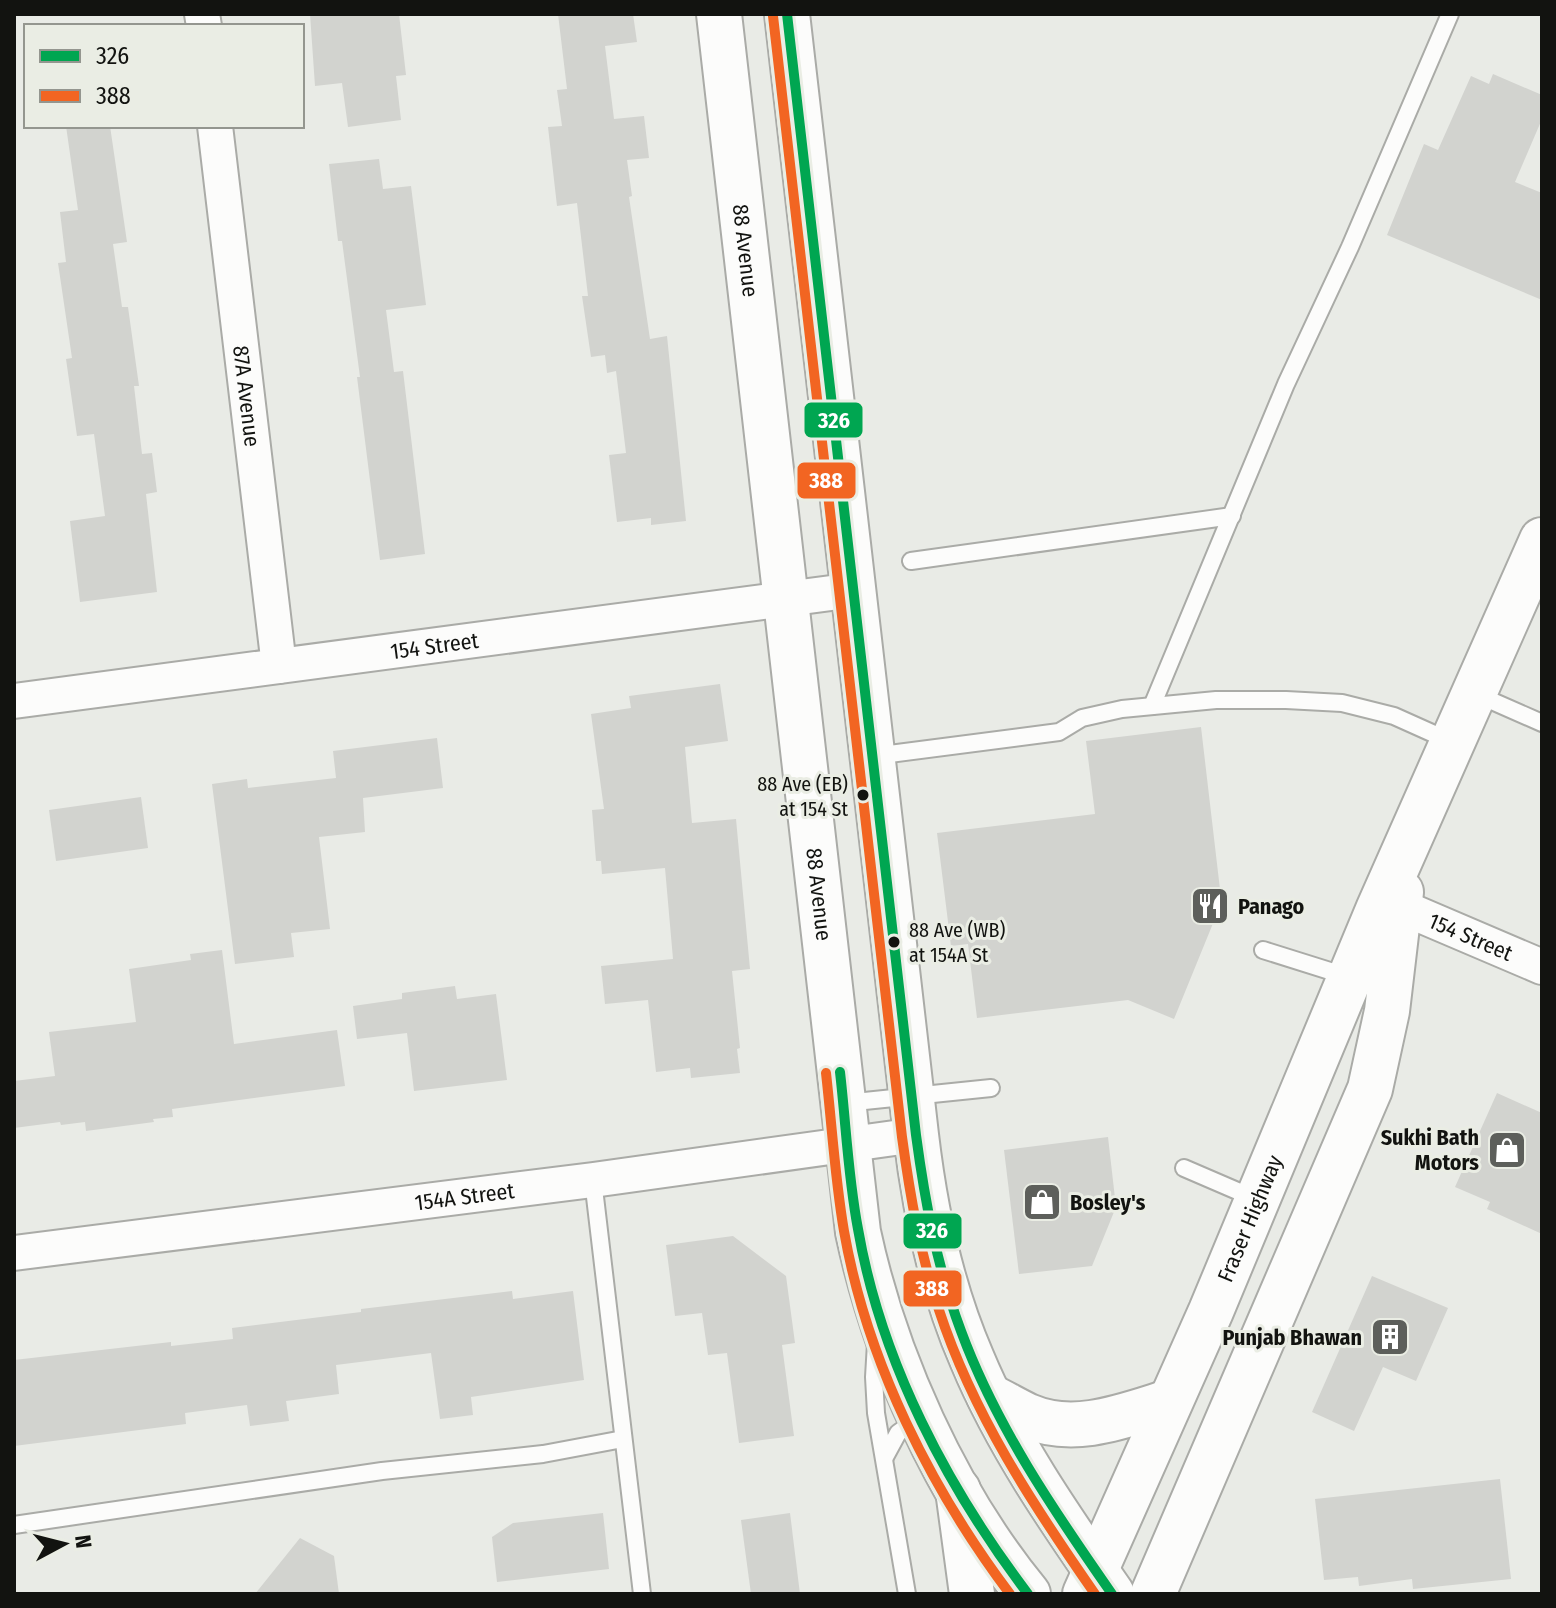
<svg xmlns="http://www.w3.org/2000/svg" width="1556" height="1608" viewBox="0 0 1556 1608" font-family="'Fira Sans Condensed',sans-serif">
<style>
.building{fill:#d2d3cf}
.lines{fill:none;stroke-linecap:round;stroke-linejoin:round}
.lane-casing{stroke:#aaaba7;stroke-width:20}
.street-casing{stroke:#aaaba7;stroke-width:38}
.secondary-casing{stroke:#aaaba7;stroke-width:48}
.primary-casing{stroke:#aaaba7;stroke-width:48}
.lane{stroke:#fcfcfb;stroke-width:16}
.street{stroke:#fcfcfb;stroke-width:34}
.secondary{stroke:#fcfcfb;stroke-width:44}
.primary{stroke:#fcfcfb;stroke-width:44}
.bus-1-casing{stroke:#eaede4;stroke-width:16}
.bus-2-casing{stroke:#eaede4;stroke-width:16}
.bus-1{stroke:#00a651;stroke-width:10}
.bus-2{stroke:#f26522;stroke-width:10}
.bus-dot{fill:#121310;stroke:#eaede4;stroke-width:3}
.labels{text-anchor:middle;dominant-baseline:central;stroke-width:6;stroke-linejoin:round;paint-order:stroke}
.bus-label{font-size:20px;fill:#121310;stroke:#eaede4;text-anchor:end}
.street-label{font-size:22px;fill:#121310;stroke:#eaede4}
.poi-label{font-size:22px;font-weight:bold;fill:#121310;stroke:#eaede4;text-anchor:start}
.line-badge{stroke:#eaede4;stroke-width:3}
.badge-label{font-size:22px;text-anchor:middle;font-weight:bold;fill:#fff}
</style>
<rect width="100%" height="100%" fill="#e9ebe6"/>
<!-- building -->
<g class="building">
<path d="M310 14H399L406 75 396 76 401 120 348 127 342 83 315 86Z"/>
<path d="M558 14H633L637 42 605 46 614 119 644 116 649 158 627 160 632 196 629 197 650 339 667 336 686 521 651 525V518L617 522 609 455 626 453 616 371 607 373 605 355 591 357 582 296H588L577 203 557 206 548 127 562 126 557 90 567 89Z"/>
<path d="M1493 74 1542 95V119L1515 182 1542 193V300L1387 235 1424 144 1438 150 1471 76 1489 84Z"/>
<path d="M66 126H110L127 242 113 244 122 307H128L139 386H134L142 454 152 453 157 492 146 494 157 592 80 602 70 521 105 516 94 434 77 436 66 359 72 358 58 263 66 262 60 212 78 210Z"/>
<path d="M379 159 383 189 411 186 426 305 386 310 394 372 403 371 425 554 380 560 357 377H360L342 241H338L329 164Z"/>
<path d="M720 684 728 741 685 747 692 823 736 819 750 969 732 971 740 1048 737 1049 740 1073 691 1078 690 1068 656 1072 648 1000 605 1004 601 966 673 959 665 868 602 874 601 861H596L592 810 604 809 591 714 631 708 629 696Z"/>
<path d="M1201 727 1223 915 1216 916 1174 1019 1128 1000 977 1018 968 944 951 946 937 833 1095 814 1086 741Z"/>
<path d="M437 738 443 788 363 798 365 832 319 837 330 929 291 933 294 957 235 964 212 784 247 779 248 788 336 778 333 751Z"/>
<path d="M141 797 148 848 56 861 49 810Z"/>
<path d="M222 950 234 1044 337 1030 345 1086 172 1109 173 1117 153 1119 154 1122 86 1131 85 1122 61 1125 60 1122 14 1128V1081L55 1076 49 1032 136 1022 129 969 191 960 190 954Z"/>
<path d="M455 986 457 999 496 994 507 1080 414 1091 407 1033 357 1039 353 1006 402 999V993Z"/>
<path d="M1497 1093 1542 1113V1234L1487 1209 1490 1202 1455 1187Z"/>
<path d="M1108 1137 1116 1207 1092 1266 1019 1274 1004 1150Z"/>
<path d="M733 1236 786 1276 795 1343 782 1345 794 1436 739 1443 727 1353 708 1355 702 1313 675 1316 666 1245Z"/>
<path d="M1372 1276 1448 1308 1416 1381 1383 1367 1354 1431 1312 1412Z"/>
<path d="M512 1291 513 1299 573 1291 584 1380 471 1397 473 1415 440 1419 431 1353 336 1365 339 1394 286 1401 289 1421 250 1426 247 1405 185 1413 186 1424 14 1446V1360L171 1342V1346L233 1339 232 1328 361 1312V1309Z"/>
<path d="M1500 1479 1511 1579 1413 1589 1412 1579 1359 1586 1358 1577 1324 1580 1315 1499Z"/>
<path d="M603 1513 609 1569 497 1582 492 1537 513 1523Z"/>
<path d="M790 1513 800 1594H751L741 1520Z"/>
<path d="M300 1538 334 1556 339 1594H255Z"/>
</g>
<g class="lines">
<!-- lane casing -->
<g class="lane-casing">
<g id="lane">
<path d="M911 561 1232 516"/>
<path d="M1476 694 1542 723"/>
<path d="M1152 706 1286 384 1350 247 1450 14"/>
<path d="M874 756 1059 732 1082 718 1122 709 1216 700H1286L1342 703 1394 716 1452 742"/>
<path d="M1263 950 1349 977"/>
<path d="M845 1103 991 1088"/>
<path d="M1184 1168 1256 1199"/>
<path d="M593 1180 642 1594"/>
<path d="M876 1343 874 1377 876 1413 907 1594"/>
<path d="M885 1457 898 1433 920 1417"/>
<path d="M14 1525 382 1471 543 1454 623 1439"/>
</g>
</g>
<!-- street casing -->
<g class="street-casing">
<g id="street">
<path d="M202 14 204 26"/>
<path id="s1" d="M215 126 279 666"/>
<path id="s2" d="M14 701 854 590"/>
<path id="s3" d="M1399 906 1542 967"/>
<path id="s4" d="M14 1253 593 1180 916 1135"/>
</g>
</g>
<!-- secondary casing -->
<g class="secondary-casing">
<g id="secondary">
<path id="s5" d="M719 14 858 1232C885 1358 946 1494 1028 1594"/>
<path d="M787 14 916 1135C925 1212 941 1288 972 1359 1007 1443 1060 1519 1112 1594"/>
</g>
</g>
<!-- primary casing -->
<g class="primary-casing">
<g id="primary">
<path d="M989 1396C1002 1402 1015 1410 1028 1416 1074 1436 1124 1416 1169 1402"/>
<path d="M958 1490 972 1594"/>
<path id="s6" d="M1085 1594 1211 1311 1378 910 1542 540"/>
<path d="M1153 1594 1370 1089 1387 1011 1401 892"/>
</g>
</g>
<!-- lane -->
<use href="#lane" class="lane"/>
<!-- street -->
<use href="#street" class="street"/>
<!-- secondary -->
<use href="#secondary" class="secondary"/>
<!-- primary -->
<use href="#primary" class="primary"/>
<!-- bus-1 casing -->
<g class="bus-1-casing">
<g id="bus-1">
<path d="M787 14 916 1135C925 1202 937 1267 961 1331 996 1426 1054 1511 1112 1594"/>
<path d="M840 1072C846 1124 848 1177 858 1229 881 1362 947 1487 1028 1594"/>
</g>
</g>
<!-- bus-2 casing -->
<g class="bus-2-casing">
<g id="bus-2">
<path d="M773 16 902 1137C910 1195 920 1254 939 1310 973 1414 1033 1505 1095 1594"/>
<path d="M826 1073C832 1126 835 1179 844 1231 867 1362 931 1489 1010 1594"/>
</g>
</g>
<!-- bus-1 -->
<use href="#bus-1" class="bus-1"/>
<!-- bus-2 -->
<use href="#bus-2" class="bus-2"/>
</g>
<!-- icons -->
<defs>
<g id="restaurant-square" transform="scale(2)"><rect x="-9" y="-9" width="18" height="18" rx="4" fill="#5d5f5b" stroke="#eaede4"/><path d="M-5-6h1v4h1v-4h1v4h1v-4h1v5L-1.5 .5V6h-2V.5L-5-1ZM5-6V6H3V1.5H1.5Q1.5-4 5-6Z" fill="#fff"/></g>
<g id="shop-square" transform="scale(2)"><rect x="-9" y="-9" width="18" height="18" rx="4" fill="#5d5f5b" stroke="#eaede4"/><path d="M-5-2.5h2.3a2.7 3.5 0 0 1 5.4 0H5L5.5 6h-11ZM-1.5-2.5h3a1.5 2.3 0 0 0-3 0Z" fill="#fff"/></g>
<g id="building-square" transform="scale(2)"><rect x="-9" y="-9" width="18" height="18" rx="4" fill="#5d5f5b" stroke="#eaede4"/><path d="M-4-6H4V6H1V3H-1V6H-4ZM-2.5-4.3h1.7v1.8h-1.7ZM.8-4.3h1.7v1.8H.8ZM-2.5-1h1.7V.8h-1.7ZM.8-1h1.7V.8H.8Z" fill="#fff"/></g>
</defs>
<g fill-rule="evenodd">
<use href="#restaurant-square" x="1210" y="906"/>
<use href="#shop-square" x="1507" y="1150"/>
<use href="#shop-square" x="1042" y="1202"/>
<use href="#building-square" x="1390" y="1337"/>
</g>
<!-- markers -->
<g class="bus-dot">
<circle cx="863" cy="795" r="7"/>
<circle cx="894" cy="942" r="7"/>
</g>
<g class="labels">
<!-- bus labels -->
<g class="bus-label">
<text x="848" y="784">88 Ave (EB)<tspan x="848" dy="25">at 154 St</tspan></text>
<text x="909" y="930" text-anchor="start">88 Ave (WB)<tspan x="909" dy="25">at 154A St</tspan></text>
</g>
<!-- street labels -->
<g class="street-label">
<text stroke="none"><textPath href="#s5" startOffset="238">88 Avenue</textPath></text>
<text stroke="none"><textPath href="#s1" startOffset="272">87A Avenue</textPath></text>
<text stroke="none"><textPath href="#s2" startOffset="424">154 Street</textPath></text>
<text stroke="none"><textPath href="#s5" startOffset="886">88 Avenue</textPath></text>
<text stroke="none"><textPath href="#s3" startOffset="78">154 Street</textPath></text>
<text stroke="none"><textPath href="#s4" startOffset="454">154A Street</textPath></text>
<text stroke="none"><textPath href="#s6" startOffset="410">Fraser Highway</textPath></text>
</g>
<!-- poi labels -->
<g class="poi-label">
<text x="1238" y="906">Panago</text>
<text x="1479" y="1137" text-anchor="end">Sukhi Bath<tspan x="1479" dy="25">Motors</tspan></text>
<text x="1070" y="1202">Bosley's</text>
<text x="1362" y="1337" text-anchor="end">Punjab Bhawan</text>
</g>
</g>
<g class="line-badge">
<rect x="803" y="401" width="61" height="38" rx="8" fill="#00a651"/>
<rect x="796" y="461" width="61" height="39" rx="8" fill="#f26522"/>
<rect x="902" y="1212" width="61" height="38" rx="8" fill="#00a651"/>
<rect x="902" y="1269" width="61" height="39" rx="8" fill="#f26522"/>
</g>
<g class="badge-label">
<text x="834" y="428">326</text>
<text x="826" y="488">388</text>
<text x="932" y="1238">326</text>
<text x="932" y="1296">388</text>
</g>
<!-- border -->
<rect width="1556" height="1608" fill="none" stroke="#121310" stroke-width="32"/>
<!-- legend -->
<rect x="24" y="24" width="280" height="104" fill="#eaede4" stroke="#94968f" stroke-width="2"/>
<rect x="40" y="50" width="40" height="12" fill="#00a651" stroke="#94968f" stroke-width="2"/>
<text x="96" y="64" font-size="24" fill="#121310">326</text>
<rect x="40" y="90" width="40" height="12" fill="#f26522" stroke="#94968f" stroke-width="2"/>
<text x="96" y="104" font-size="24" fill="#121310">388</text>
<!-- north arrow -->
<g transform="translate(64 1544) rotate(83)" stroke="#eaede4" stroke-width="6" paint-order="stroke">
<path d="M0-6L14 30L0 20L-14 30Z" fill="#121310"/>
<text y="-12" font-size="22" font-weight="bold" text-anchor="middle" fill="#121310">N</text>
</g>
</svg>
